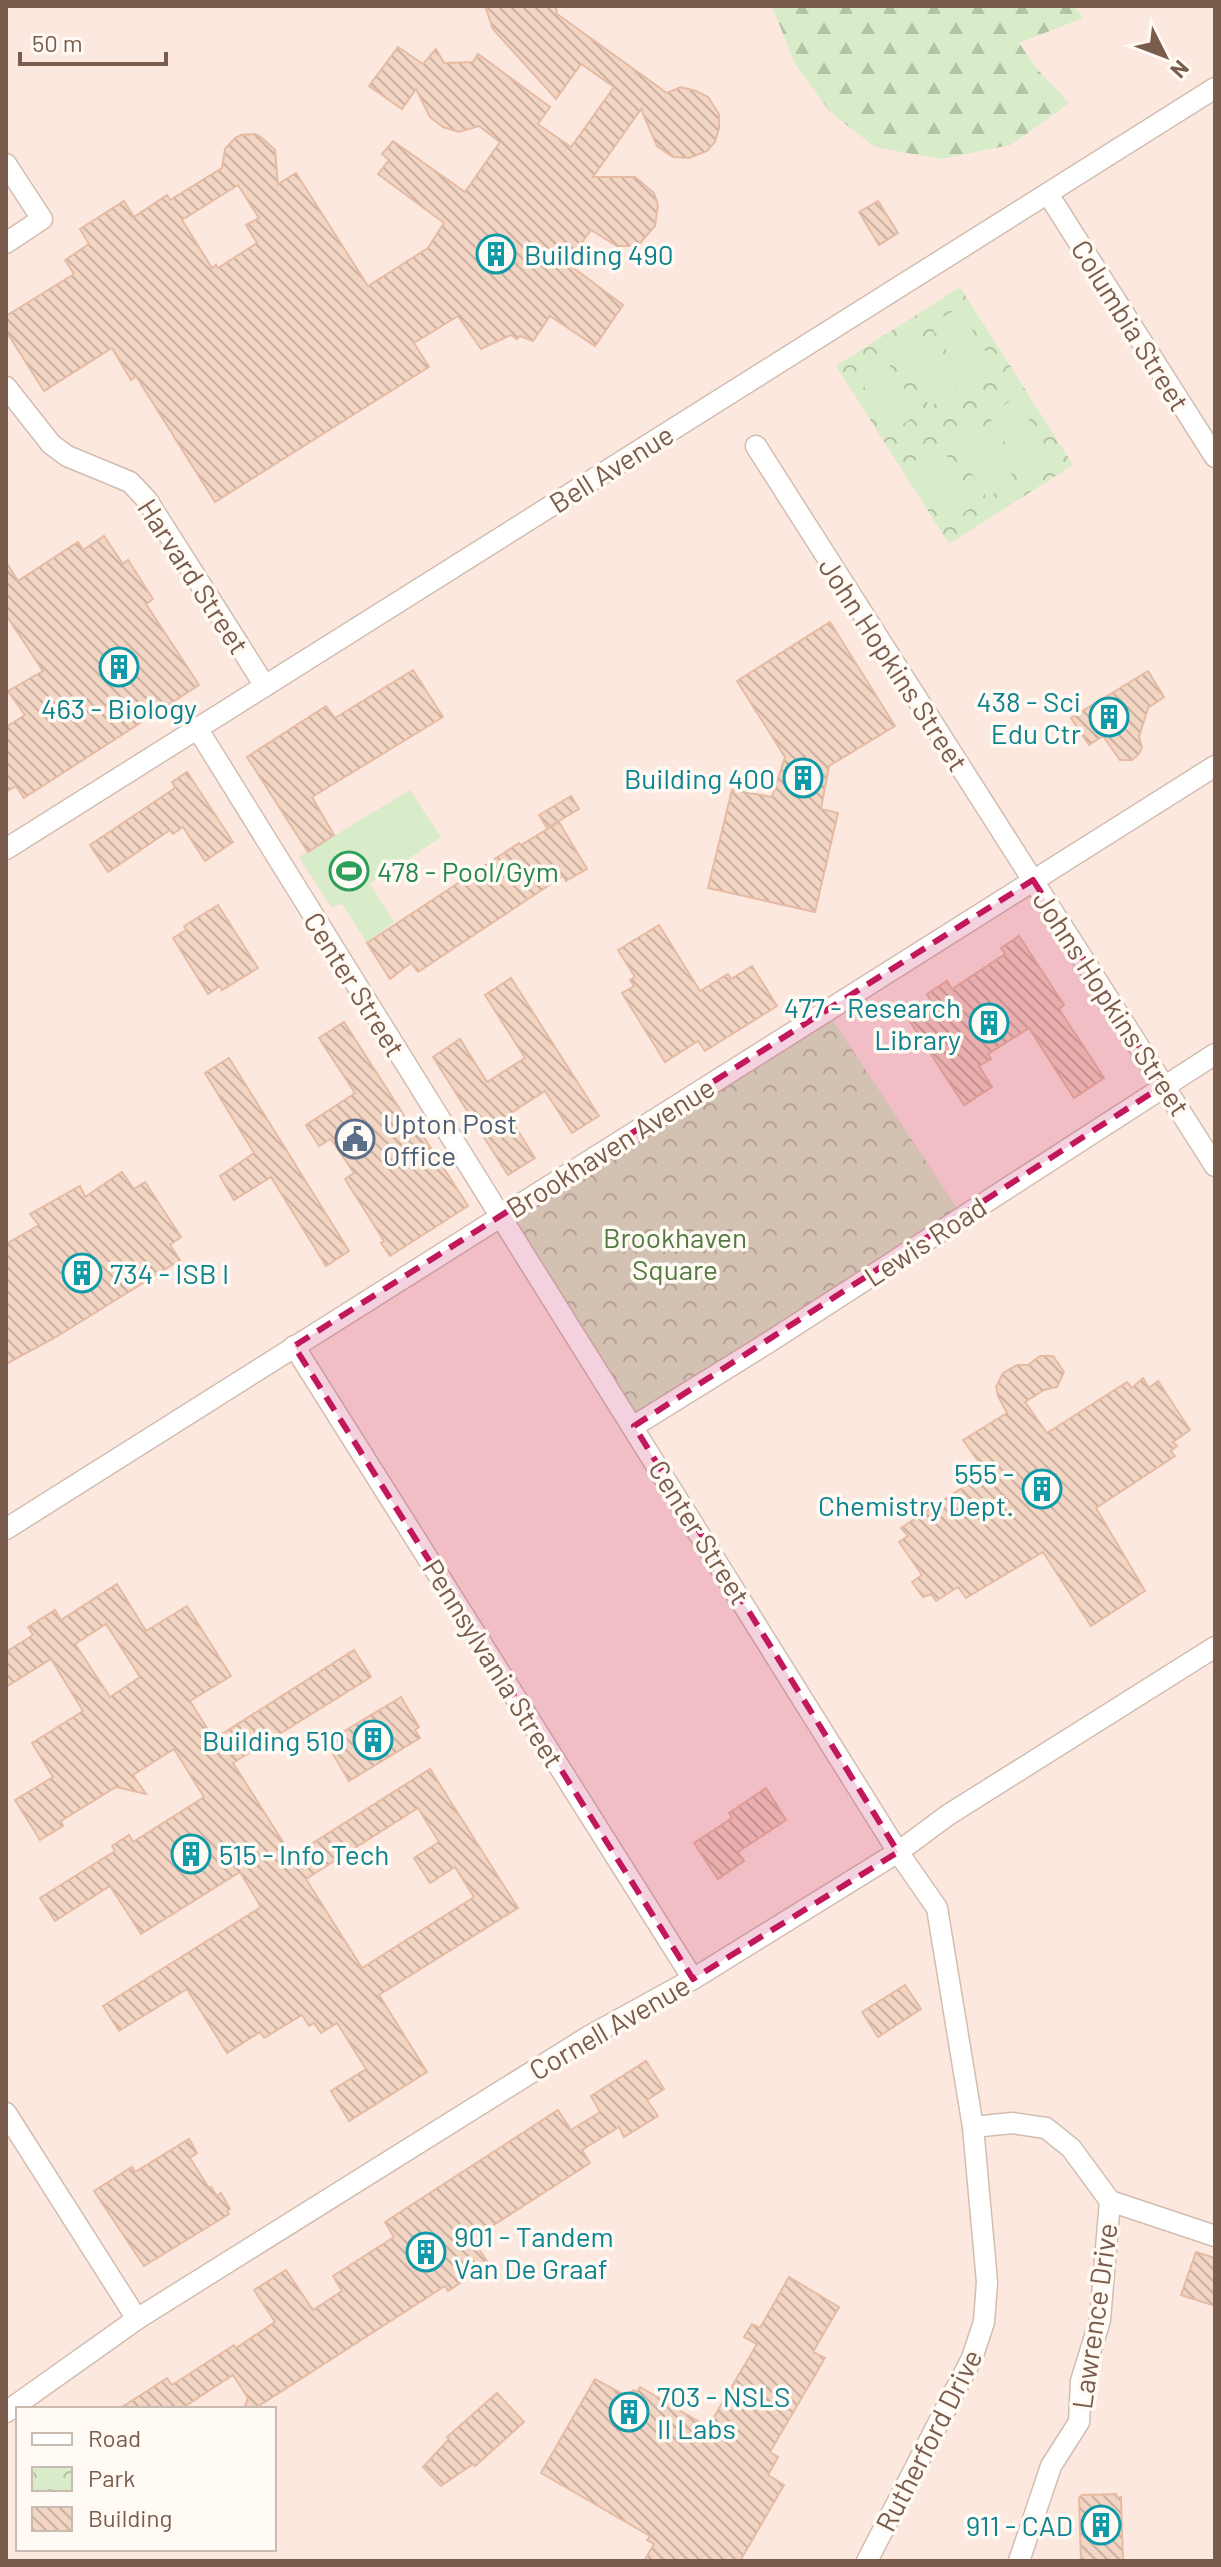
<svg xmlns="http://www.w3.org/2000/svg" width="1221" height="2567" viewBox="0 0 1221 2567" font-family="Barlow,sans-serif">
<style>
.commercial{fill:#fde8e0;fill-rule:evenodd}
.forest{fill:url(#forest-firs)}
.park{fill:url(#park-crowns)}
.pitch{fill:#d8ecc9}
.building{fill:url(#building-back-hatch);stroke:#e6bba3;stroke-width:2;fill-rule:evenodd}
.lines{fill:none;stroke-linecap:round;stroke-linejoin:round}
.minor-casing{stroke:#d1beb0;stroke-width:23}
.minor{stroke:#fff;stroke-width:20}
.marked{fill:#c2185b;fill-opacity:0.2;stroke:#c2185b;stroke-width:6;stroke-dasharray:16 10;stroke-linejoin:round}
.labels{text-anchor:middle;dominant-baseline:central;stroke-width:7;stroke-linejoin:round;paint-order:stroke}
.culture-label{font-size:28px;fill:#0d838f;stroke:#fffaf3;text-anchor:end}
.street-label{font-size:28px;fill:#7a5c4d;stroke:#fffaf3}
.leisure-label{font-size:28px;fill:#27864d;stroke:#fffaf3;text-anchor:start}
.service-label{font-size:28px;fill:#4e5e75;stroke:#fffaf3;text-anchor:start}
.park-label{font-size:28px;fill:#537a41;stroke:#fffaf3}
</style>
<defs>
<pattern id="forest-firs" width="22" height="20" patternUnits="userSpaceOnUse" patternTransform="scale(2)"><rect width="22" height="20" fill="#d8ecc9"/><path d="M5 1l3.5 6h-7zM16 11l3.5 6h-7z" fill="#b4c2a5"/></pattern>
<pattern id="park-crowns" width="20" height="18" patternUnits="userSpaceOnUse" patternTransform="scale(2)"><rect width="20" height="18" fill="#d8ecc9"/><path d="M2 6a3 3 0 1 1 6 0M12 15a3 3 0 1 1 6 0" fill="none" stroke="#b4c2a5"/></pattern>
<pattern id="building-back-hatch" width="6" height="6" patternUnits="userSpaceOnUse" patternTransform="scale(2)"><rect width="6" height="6" fill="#f3d5c3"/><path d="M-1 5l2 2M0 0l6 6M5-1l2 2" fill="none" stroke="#cab0a1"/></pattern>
</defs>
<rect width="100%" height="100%" fill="#fdf6ec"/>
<!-- commercial -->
<path class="commercial" d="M6 6H1215V2561H6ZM18 2409H274V2549H18Z"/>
<!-- forest -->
<path class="forest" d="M772 6H1074L1083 18 1019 43 1037 69 1069 103 1011 145 940 159 875 147 830 112 795 64Z"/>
<!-- park -->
<g class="park">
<path d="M960 287 1073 465 949 544 836 366Z"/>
<path d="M826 1010 963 1217 634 1426 499 1216Z"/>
</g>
<!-- pitch -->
<g class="pitch">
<path d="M958 308 995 366 968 384 930 325Z"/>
<path d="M920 331 958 390 930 407 893 349Z"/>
<path d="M883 355 920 413 892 431 855 372Z"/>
<path d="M1015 398 1052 456 1025 474 988 415Z"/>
<path d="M977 421 1015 480 987 498 950 439Z"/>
<path d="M940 445 977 504 950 521 912 463Z"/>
<path d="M410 790 441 837 370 884 394 922 367 943 342 904 331 907 299 857Z"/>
</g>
<!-- building -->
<g class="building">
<path d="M485 6H556L557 14 667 93 681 87 696 91 708 97 719 114V128L715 142 707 151 689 158 673 157 657 146 641 109 593 177H635L654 193 658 205 655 226 640 243 633 246H617L591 230 567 263 623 305 595 346 550 316 533 341 520 336 517 339 511 335 481 349 458 316 414 343 429 367 215 502 136 376 131 380 112 348 44 391 6 331V316L74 274 65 260 89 244 80 229 124 201 134 217 167 195 170 200 222 168 225 149 235 138 241 135 255 134 261 137 275 150 278 184 296 173 368 286 428 248 444 223 378 174 389 160 382 154 393 141 465 192 500 142 479 126 459 132 443 127 430 117 416 89 402 109 369 86 398 47 423 64 436 49 444 63 473 62 478 54 550 107 538 124 571 147 614 87 581 64 556 99 493 29ZM238 185 259 218 246 225 257 243 218 268 216 265 212 268 182 220Z"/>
<path d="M878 201 898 233 879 245 859 212Z"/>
<path d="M104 536 123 564 128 560 153 599 146 604 199 685 24 798 16 786 6 792V727L25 715 8 691 43 671 6 615V562L18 581 78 542 83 550Z"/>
<path d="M830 622 895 726 829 766 821 809 838 813 815 912 708 888 732 790 772 797 785 757 737 681Z"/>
<path d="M413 670 443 717 312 797 334 835 308 852 247 757 326 706 335 718Z"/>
<path d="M1148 671 1164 697 1148 708 1139 737 1142 747 1139 754 1132 760H1120L1103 736 1089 745 1071 718Z"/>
<path d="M187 772 233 842 205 861 183 827 173 834 170 830 108 872 90 845 175 788 172 782Z"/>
<path d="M571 796 579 809 547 828 539 815Z"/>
<path d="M559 822 587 869 566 881 563 876 418 972 411 963 390 979 367 943 519 843 521 845Z"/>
<path d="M218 905 258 968 222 990 220 986 208 994 173 938 186 930 184 926Z"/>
<path d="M659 925 700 991 728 974 731 979 752 966 777 1006 705 1051 698 1041 665 1062 622 993 634 986 630 980 635 977 618 950Z"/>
<path d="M1019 936 1064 1005 1059 1009 1104 1078 1074 1098 1029 1028 988 1054 991 1059 979 1066 992 1087 964 1105 907 1017 931 1001 927 994 947 981 952 989 1005 954 1001 948Z"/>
<path d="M511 978 599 1116 572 1133 545 1091 508 1115 535 1158 508 1175 433 1057 460 1039 487 1082 525 1058 485 995Z"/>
<path d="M344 1022 412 1128 416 1125 468 1206 390 1256 381 1243 384 1241 345 1179 354 1173 331 1139 319 1146 306 1125 355 1093 319 1038Z"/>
<path d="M229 1058 349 1251 326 1266 271 1177 234 1200 220 1176 254 1153 205 1073Z"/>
<path d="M122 1172 134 1189 145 1182 181 1237 170 1245 180 1260 56 1337 6 1364V1244L39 1225 30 1214 80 1186 85 1197Z"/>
<path d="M1040 1356H1053L1064 1372 1057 1387 1044 1390 1025 1402 1047 1433 1127 1382 1132 1388 1143 1378 1149 1388 1158 1381 1190 1430 1173 1442 1177 1446 1171 1451 1175 1456 1096 1508 1145 1591 1091 1626 1043 1552 966 1598 958 1587 936 1601 931 1594 923 1597 912 1582 922 1575 899 1542 908 1536 901 1528 986 1472 963 1440 1007 1413 998 1396 996 1387 1003 1373 1017 1365H1028Z"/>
<path d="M117 1584 146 1631 187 1606 231 1676 190 1701 214 1739 354 1650 371 1677 233 1763 292 1856 430 1769 518 1908 379 1995 427 2072 349 2121 331 2091 366 2069 337 2023 321 2033 314 2023 309 2026 302 2015 264 2038 260 2032 227 2053 187 1989 119 2031 103 2006 261 1907 240 1872 141 1934 110 1886 55 1921 40 1898 115 1851 112 1846 129 1835 133 1842 204 1797 174 1749 133 1775 146 1794 116 1787 61 1821 63 1826 40 1840 15 1800 53 1777 32 1743 83 1711 51 1659 6 1687V1652L33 1635 28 1627 55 1610 61 1620ZM106 1624 140 1677 110 1697 75 1644ZM418 1808 439 1842 414 1858 430 1883 455 1867 474 1897 362 1968 306 1879Z"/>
<path d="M401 1697 419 1727 415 1730 420 1738 349 1781 326 1742Z"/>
<path d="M766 1788 786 1820 738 1852 744 1861 718 1879 694 1843 732 1818 729 1813Z"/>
<path d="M905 1985 921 2009 878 2037 862 2012Z"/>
<path d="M646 2061 664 2089 647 2100 658 2116 624 2137 619 2127 582 2150 590 2163 472 2239 489 2264 448 2291 445 2286 254 2409H244L248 2398 233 2375 181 2409H119L167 2378 172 2385 234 2345 236 2348 275 2322 254 2290 286 2270 313 2310 342 2291 333 2276 394 2237 385 2222 558 2110 571 2130 600 2112 591 2096Z"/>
<path d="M189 2139 197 2153 190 2158 209 2188 211 2187 217 2196 221 2193 230 2209 227 2211 229 2214 144 2266 94 2191 132 2167 135 2172Z"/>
<path d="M1196 2252 1215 2258V2306L1181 2295Z"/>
<path d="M789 2277 839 2307 813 2352 825 2358 770 2452 778 2457 768 2475 784 2485 740 2561H644L654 2544 647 2540 650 2536 541 2473 595 2379 628 2397 633 2390 637 2392 640 2387 708 2427 757 2344 744 2337 752 2324 760 2328Z"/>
<path d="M497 2393 524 2422 475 2466 473 2464 441 2486 423 2467 449 2439 447 2437Z"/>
<path d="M1116 2494 1117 2498 1121 2497 1123 2561H1081L1079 2498 1082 2495Z"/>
</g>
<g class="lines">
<!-- minor casing -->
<g class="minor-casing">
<g id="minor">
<path d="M6 164 42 219 6 243"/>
<path d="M1048 194 1215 457"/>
<path d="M6 387 51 444 67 456 130 482 147 500 265 686"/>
<path d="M756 446 1215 1166"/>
<path d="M197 728C429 1104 664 1477 898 1852L937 1908 973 2127 987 2282 984 2322 972 2358 867 2561"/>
<path d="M6 849 1215 88"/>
<path d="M294 1346 693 1979"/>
<path d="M634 1426 766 1344 1215 1054"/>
<path d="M6 1529 1215 766"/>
<path d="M6 2113 137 2319"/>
<path d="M973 2127 1012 2123 1046 2128 1071 2148 1110 2201 1215 2236"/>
<path d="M6 2412 137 2319 591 2035 693 1979 898 1852 948 1815 1215 1647"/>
<path d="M1019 2561 1051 2466 1079 2422 1081 2381 1100 2320 1110 2201"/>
</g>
</g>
<!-- minor -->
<use href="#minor" class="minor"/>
</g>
<!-- marked area -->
<path class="marked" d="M1033 880 1164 1085 634 1426 898 1852 693 1979 294 1346Z"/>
<!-- icons -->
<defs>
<g id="building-ring" transform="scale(2)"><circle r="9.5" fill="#fffaf3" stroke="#0f9aa8" stroke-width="1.5"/><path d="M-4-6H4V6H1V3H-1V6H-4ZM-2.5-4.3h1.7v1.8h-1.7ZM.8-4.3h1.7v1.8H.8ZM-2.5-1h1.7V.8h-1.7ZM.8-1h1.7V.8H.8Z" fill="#0f9aa8"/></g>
<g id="stadium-ring" transform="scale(2)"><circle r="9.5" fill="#fffaf3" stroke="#2e9e5b" stroke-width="1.5"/><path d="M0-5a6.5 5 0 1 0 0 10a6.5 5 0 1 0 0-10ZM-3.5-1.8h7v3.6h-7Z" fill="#2e9e5b"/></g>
<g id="civic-ring" transform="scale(2)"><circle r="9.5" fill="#fffaf3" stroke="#5c6f8a" stroke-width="1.5"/><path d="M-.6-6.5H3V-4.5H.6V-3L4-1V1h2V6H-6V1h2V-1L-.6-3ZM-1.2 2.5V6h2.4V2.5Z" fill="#5c6f8a"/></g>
</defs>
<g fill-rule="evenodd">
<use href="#building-ring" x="496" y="254"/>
<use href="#building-ring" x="119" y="667"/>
<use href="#building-ring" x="1109" y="717"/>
<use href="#building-ring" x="803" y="778"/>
<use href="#stadium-ring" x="349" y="871"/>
<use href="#building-ring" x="989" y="1023"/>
<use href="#civic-ring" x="355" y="1139"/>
<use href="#building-ring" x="82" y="1273"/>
<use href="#building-ring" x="1042" y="1489"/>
<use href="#building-ring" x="373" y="1740"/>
<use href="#building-ring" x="191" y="1854"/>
<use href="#building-ring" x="426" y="2252"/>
<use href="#building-ring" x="629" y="2412"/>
<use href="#building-ring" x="1101" y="2525"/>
</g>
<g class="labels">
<!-- culture labels -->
<g class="culture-label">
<text x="524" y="254" text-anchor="start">Building 490</text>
<text x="1081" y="701">438 - Sci<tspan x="1081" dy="32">Edu Ctr</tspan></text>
<text x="119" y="708" text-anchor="middle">463 - Biology</text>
<text x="775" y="778">Building 400</text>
<text x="961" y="1007">477 - Research<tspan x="961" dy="32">Library</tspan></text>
<text x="110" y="1273" text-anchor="start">734 - ISB I</text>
<text x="1014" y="1473">555 -<tspan x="1014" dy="32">Chemistry Dept.</tspan></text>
<text x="345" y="1740">Building 510</text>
<text x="219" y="1854" text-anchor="start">515 - Info Tech</text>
<text x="454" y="2236" text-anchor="start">901 - Tandem<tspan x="454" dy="32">Van De Graaf</tspan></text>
<text x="657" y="2396" text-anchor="start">703 - NSLS<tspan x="657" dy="32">II Labs</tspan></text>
<text x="1073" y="2525">911 - CAD</text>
</g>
<!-- street labels -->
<g class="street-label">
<text transform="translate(1131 325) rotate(58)">Columbia Street</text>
<text transform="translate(611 468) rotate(-32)">Bell Avenue</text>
<text transform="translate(194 576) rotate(57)">Harvard Street</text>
<text transform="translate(894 664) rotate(57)">John Hopkins Street</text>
<text transform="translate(355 984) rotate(58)">Center Street</text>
<text transform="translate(1112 1003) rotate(57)">Johns Hopkins Street</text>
<text transform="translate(610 1147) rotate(-32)">Brookhaven Avenue</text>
<text transform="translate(925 1241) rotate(-33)">Lewis Road</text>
<text transform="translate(700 1532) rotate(58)">Center Street</text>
<text transform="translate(494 1663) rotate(58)">Pennsylvania Street</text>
<text transform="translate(609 2027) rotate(-30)">Cornell Avenue</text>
<text transform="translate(1094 2316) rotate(-82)">Lawrence Drive</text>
<text transform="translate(928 2440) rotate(-63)">Rutherford Drive</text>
</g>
<!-- leisure labels -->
<g class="leisure-label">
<text x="377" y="871">478 - Pool/Gym</text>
</g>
<!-- service labels -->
<g class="service-label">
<text x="383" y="1123">Upton Post<tspan x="383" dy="32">Office</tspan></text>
</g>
<!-- park labels -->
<g class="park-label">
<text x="675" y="1237">Brookhaven<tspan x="675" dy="32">Square</tspan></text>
</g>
</g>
<!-- border -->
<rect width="1221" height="2567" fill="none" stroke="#7a5c4d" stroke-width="16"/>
<!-- legend -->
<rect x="16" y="2407" width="260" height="144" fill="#fffaf3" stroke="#cabbb1" stroke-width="2"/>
<rect x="32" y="2433" width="40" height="12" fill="#ffffff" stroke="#cabbb1" stroke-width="2"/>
<text x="88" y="2447" font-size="24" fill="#7a5c4d">Road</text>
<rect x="32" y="2467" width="40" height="24" fill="url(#park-crowns)" stroke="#cabbb1" stroke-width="2"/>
<text x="88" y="2487" font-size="24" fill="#7a5c4d">Park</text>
<rect x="32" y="2507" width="40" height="24" fill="url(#building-back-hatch)" stroke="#cabbb1" stroke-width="2"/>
<text x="88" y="2527" font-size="24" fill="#7a5c4d">Building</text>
<!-- north arrow -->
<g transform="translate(1165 56) rotate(132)" stroke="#fffaf3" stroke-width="6" paint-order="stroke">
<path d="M0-6L14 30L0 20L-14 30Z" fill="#7a5c4d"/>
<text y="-12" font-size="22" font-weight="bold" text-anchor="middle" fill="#7a5c4d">N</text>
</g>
<!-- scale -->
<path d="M20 52v12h146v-12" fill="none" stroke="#7a5c4d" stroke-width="4"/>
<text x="32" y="52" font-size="24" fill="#7a5c4d" stroke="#fffaf3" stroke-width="6" paint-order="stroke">50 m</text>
</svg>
